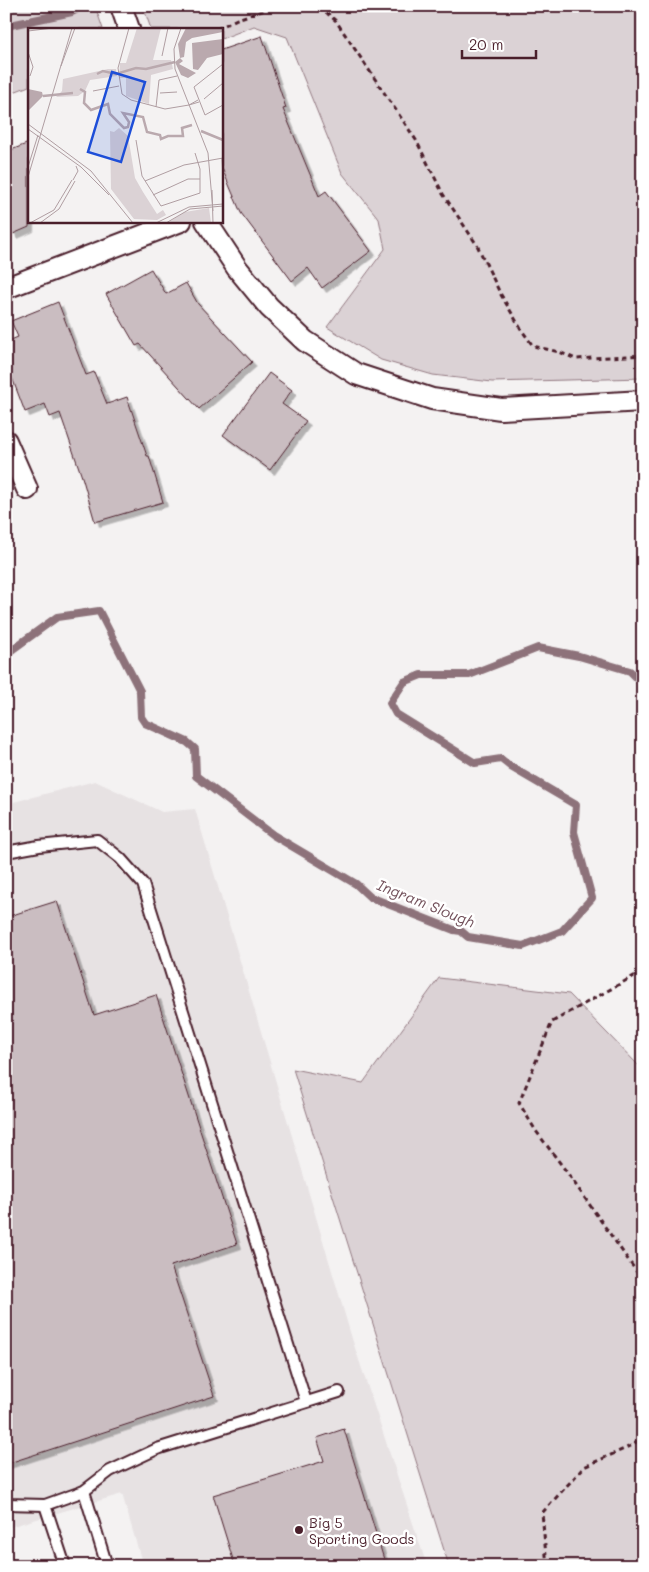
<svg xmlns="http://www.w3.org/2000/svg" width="649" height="1572" viewBox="0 0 649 1572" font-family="Mali,sans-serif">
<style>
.built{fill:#e7e2e3}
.green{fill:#dbd2d5;stroke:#927880}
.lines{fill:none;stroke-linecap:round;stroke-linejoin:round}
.stream{stroke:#8d727a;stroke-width:8}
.building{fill:#cabdc1;stroke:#4a1f2b;filter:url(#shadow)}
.lane-casing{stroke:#4a1f2b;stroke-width:14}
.street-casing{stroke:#4a1f2b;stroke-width:24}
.path{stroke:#4a1f2b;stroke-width:3;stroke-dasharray:5 4;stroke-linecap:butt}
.lane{stroke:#fff;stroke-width:10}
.street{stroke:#fff;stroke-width:20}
.poi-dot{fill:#4a1f2b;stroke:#fff;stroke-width:2}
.labels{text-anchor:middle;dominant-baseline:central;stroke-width:5;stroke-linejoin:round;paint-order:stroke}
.poi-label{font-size:14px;fill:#4a1f2b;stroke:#fff;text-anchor:start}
.water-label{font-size:15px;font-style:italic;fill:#714f59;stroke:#fff}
.inset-river{fill:none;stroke:#baa9ae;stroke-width:2.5}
.inset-road{fill:none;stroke:#b09ea2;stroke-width:1}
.view{fill:#1d4ed8;fill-opacity:0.15;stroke:#1d4ed8;stroke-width:2.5}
.inset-edge{fill:none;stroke:#4a1f2b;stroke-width:2.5}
</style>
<defs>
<filter id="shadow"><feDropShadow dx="4.5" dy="4.5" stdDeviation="0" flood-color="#0004"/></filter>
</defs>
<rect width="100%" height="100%" fill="#f4f2f2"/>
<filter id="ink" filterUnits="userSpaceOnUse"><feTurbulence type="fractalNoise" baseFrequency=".02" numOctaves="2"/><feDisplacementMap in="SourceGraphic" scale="10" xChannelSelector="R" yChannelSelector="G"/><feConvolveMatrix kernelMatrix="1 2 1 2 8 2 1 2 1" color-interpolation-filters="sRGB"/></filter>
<g filter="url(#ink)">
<!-- built -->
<path class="built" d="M95 781 162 812 195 809 353 1342 427 1566H143L122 1494 6 1528V804Z"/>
<!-- green -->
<g class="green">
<path d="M6 6H95L103 29H29V86L6 95Z"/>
<path d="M143 6H643V378L492 382 433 375 381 360 327 327 385 249 379 219 342 173 287 37 254 26 221 39V29H151Z"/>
<path d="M439 978 569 994 641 1068V1124L643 1128V1566H449L293 1069 363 1083Z"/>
</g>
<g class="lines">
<!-- stream -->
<g class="stream">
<path d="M6 26 72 12 83 6"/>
<path d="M6 654 57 617 99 611 140 691 141 717 145 723 187 742 195 749 196 776 273 835 356 884 370 897 454 930 461 931 468 937 523 946 562 931 592 898 574 832 576 805 511 767 501 759 475 763 396 714 390 703 404 682 421 675H469L538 648 579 656 630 671 643 684"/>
</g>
</g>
<!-- building -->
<g class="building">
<path d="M262 36 286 108 283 109 319 196 326 191 371 251 322 288 308 268 292 281 241 213 221 166V50Z"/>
<path d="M29 143V227L13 234 6 218V152Z"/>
<path d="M151 269 166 294 186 283 198 304 252 362 199 409 140 344 136 346 106 294Z"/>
<path d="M58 302 86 375 94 372 107 404 127 397 147 456H149L163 502 95 522 83 480 60 413 50 417 45 404 25 412 11 375 6 377V342L18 337 11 321Z"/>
<path d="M269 373 292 390 282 404 306 421 270 470 223 435Z"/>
<path d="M57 901 94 1015 156 995 237 1244 171 1266 214 1396 6 1464V917Z"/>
<path d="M344 1429 386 1566H235L213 1495 324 1461 317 1438Z"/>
</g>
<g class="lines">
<!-- lane casing -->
<g class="lane-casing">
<g id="lane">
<path d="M6 852 39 846 97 840 120 858 143 884 306 1402"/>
<path d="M84 1491 107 1566"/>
<path d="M6 1504 45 1505 84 1491 110 1471 157 1449 339 1392"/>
<path d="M45 1505 65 1566"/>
</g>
</g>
<!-- street casing -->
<g class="street-casing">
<g id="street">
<path d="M121 6 129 29"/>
<path d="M206 221 237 268 269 307 305 341 356 374 432 399 501 409 643 401"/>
<path d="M6 288 181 221"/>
<path d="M6 441 27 489"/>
</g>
</g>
<!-- path -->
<g class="path">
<path d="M319 6 336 21 416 140 443 194 477 245 500 293 521 329 533 346 559 352 576 359 643 355"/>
<path d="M217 29 237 19 277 6"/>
<path d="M643 971 552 1022 519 1103 536 1131 566 1171 643 1281"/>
<path d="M547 1566 542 1513 584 1467 633 1445 643 1437"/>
</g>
<!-- lane -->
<use href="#lane" class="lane"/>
<!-- street -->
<use href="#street" class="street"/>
</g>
</g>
<!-- markers -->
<circle class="poi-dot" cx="299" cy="1530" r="5"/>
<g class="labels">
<!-- poi labels -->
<g class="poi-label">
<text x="309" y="1522">Big 5<tspan x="309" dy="16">Sporting Goods</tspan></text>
</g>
<!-- water labels -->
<g class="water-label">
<text transform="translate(426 903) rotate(22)">Ingram Slough</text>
</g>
</g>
<!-- overview -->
<g transform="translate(28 28)">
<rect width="195" height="195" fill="#f4f2f2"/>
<path d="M109 0H133L125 32H143L145 41 123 47 121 76 98 68V50H91L92 35H98ZM80 41H88L89 48 62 52 57 63 50 68 28 69 34 63 35 51ZM91 100 100 108 107 150 115 164 129 186 135 182 138 187 129 192 106 191 83 161 82 103 86 104ZM181 180 183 195H139L157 184Z" fill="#dbd2d5"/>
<path d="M158 0H195V4L164 10 158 14 156 29 152 30 155 33 151 36 168 45 160 50 153 47 147 34 152 30 150 16ZM195 11V26L179 30 170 42 165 41 164 15ZM0 61 14 64 15 68 0 83Z" fill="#baa9ae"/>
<path class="inset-river" d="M69 46 75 43 88 46 108 40 118 41 147 34M52 61 57 64 56 75 63 82 80 76 82 86 96 100 100 99 101 94 95 85 115 89 119 104 132 107 133 111 140 108H155L154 100 164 97M15 68 45 65M173 103 195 112"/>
<path class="inset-road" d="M101 0 90 40 94 66 103 72 137 81 161 77M153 0 146 21 147 41 180 125 185 183M0 3 25 0M0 24 5 39 2 48M134 28 140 0M195 36 166 59 177 87 195 77M33 38 47 0M65 63 91 58M132 65 149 64M176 71 195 55M170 72 161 77 171 74M128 79 131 52 149 48M0 96 63 143 105 195M0 101 53 139 81 167M108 112 114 148 133 178 172 165V141L167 125M194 130 195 150M0 139 10 107M0 149 44 0M45 152 50 143 48 138M117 153 156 137 195 130M184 162 185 195M125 167 160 151H172M2 195 26 182 44 152M12 195 31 181 47 153M128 195 161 179 195 176M138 195 162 181 195 178"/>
<path class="view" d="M84 44 117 54 93 134 60 124Z"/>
<rect width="195" height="195" class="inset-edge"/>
</g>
<!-- margin -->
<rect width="649" height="1572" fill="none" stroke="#fff" stroke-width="25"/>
<rect x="12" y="12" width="624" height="1547" fill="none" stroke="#4a1f2b" stroke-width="2" filter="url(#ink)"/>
<!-- scale -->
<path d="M462 50v8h74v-8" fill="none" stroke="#4a1f2b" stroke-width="2.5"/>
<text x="469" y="50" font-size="15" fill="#4a1f2b" stroke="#ffffff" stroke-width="4" paint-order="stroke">20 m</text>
</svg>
